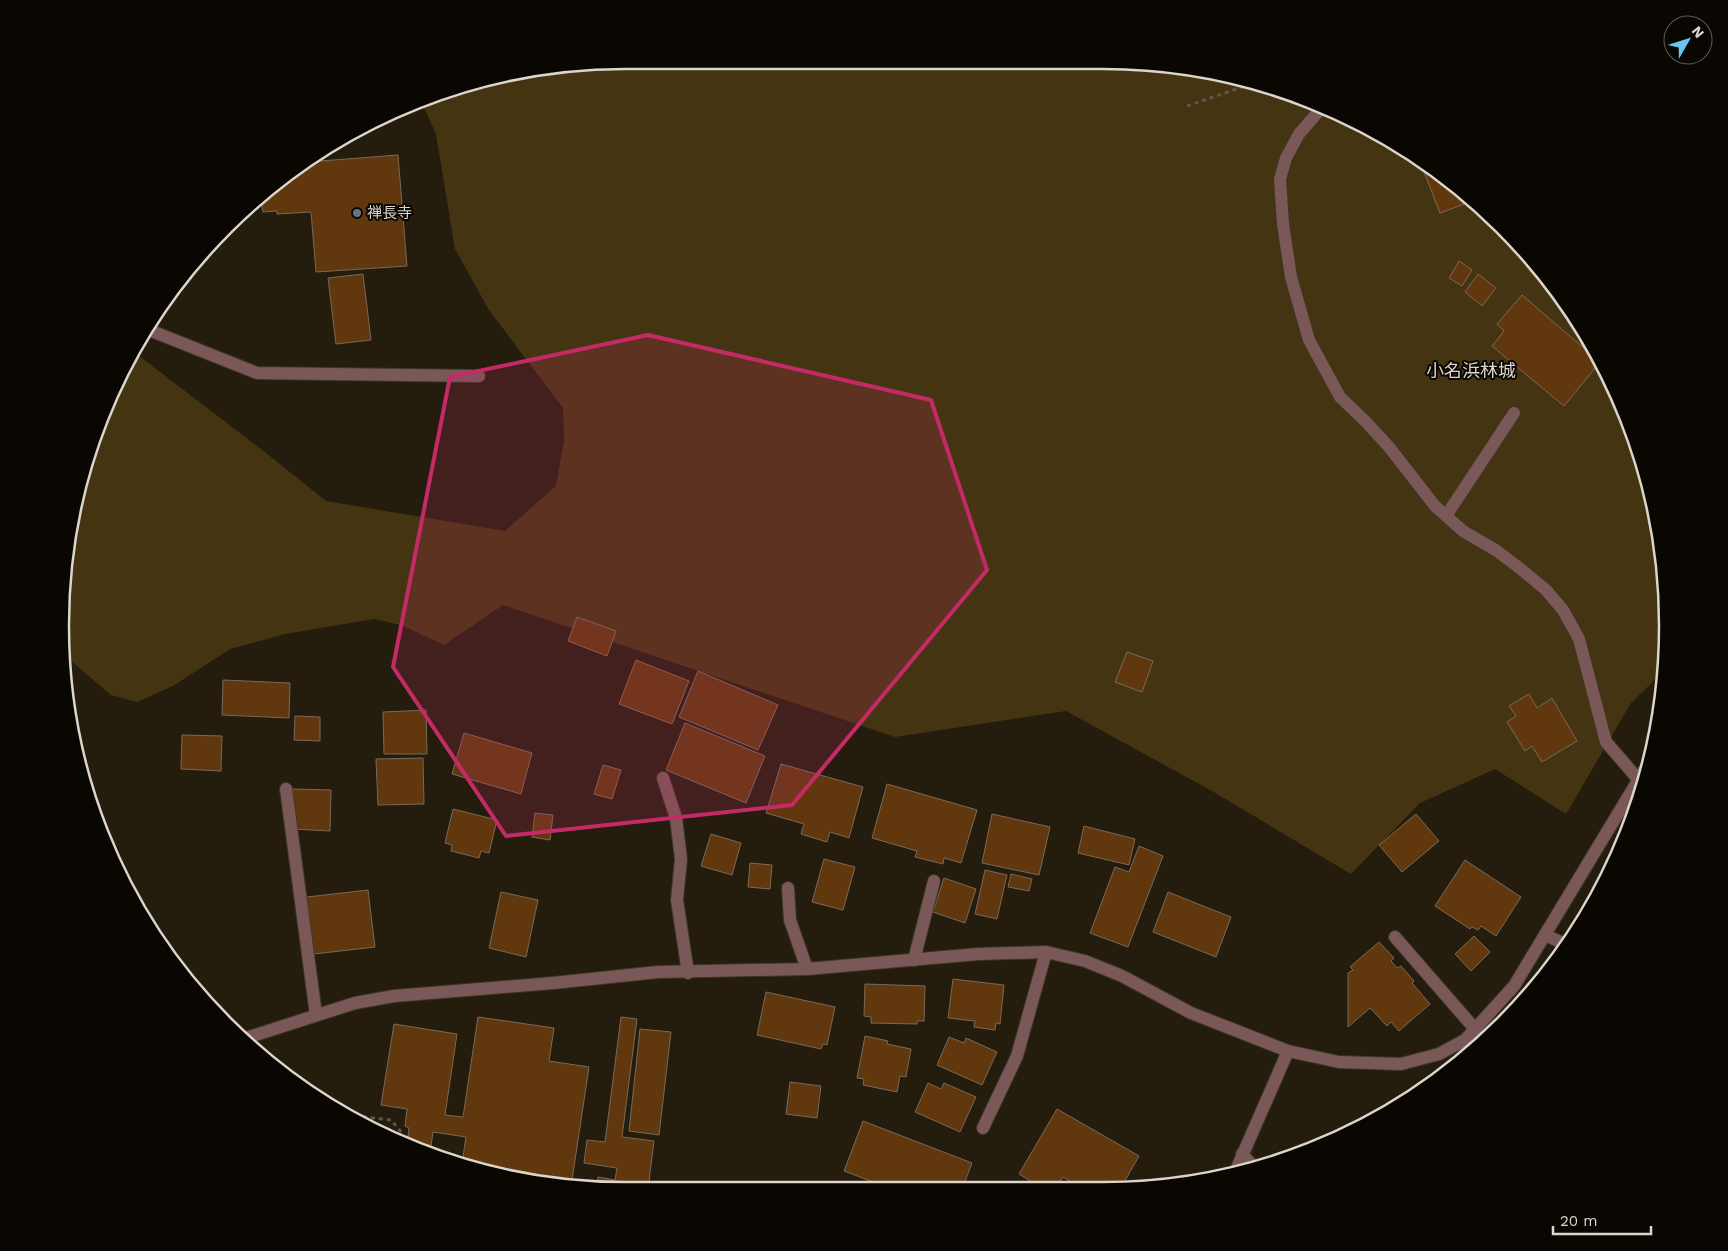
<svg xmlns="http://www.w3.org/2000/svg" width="1728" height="1251" viewBox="0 0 1728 1251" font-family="'Work Sans','Noto Sans JP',sans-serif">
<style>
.green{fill:#453411}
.building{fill:#61380e;stroke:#7a695b}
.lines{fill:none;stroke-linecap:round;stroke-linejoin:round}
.minor-casing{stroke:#3e3627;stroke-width:14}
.path{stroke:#5e5749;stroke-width:3;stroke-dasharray:4 4;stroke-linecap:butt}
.minor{stroke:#7a5858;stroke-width:12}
.marked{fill:#c42b66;fill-opacity:0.2;stroke:#c42b66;stroke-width:4;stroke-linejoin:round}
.worship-dot{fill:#6b7280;stroke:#0a0703;stroke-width:2}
.labels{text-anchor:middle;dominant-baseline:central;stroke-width:4;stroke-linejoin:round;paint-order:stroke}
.poi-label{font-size:15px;fill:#dbd5cb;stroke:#0a0703;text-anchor:start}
.quarter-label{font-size:18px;fill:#dbd5cb;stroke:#0a0703}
.rim{fill:none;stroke:#dbd5cb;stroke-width:2.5}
</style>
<rect width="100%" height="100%" fill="#241c0c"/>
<!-- green -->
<path class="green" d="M626 60H1103L1213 71 1319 103 1386 136 1475 200 1528 253 1592 343 1638 444 1663 552 1666 669 1631 703 1566 814 1495 769 1420 803 1351 874 1212 791 1066 711 895 737 503 605 444 645 401 625 374 619 285 634 230 649 173 686 137 702 111 695 65 656V551L79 479 118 376 134 352 266 453 326 501 505 531 556 486 564 441 563 408 489 310 455 249 436 134 420 99 479 79Z"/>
<!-- building -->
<g class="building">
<path d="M398 155 407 266 316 272 311 212 277 214V211L263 212 261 199 307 159V162Z"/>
<path d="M1420 161 1475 200 1440 213Z"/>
<path d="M1459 261 1472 270 1462 286 1449 278Z"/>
<path d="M363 274 371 340 336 344 328 278Z"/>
<path d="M1478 274 1496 288 1482 306 1465 292Z"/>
<path d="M1522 295 1600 362 1564 406 1492 346 1504 331 1497 324Z"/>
<path d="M577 617 616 631 607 656 568 641Z"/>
<path d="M1127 652 1153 661 1142 692 1115 682Z"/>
<path d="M636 660 689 681 672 724 619 704Z"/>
<path d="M698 671 778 705 758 750 679 717Z"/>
<path d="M223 680 290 683 289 718 222 715Z"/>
<path d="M1529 694 1537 708 1552 698 1577 741 1542 762 1532 746 1525 751 1507 722 1516 716 1509 706Z"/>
<path d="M426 710 427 754H384L383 712Z"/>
<path d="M295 716 320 717V741L294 740Z"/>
<path d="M685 723 765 756 746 803 666 770Z"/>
<path d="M464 733 532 753 521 794 452 774Z"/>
<path d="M182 735 222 736 221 771 181 769Z"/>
<path d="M423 758 424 804 378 805 376 759Z"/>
<path d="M781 764 863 787 849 838 830 832 827 842 801 834 804 824 766 813Z"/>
<path d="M603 765 621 770 612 799 594 794Z"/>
<path d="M887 784 977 810 961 863 944 858 943 864 915 857 917 851 872 838Z"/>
<path d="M293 789 331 790 330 831 292 829Z"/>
<path d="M453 809 497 820 489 853 481 851 479 858 451 851 452 845 445 843Z"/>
<path d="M535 813 553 815 550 840 532 837Z"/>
<path d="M992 814 1050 827 1039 875 982 863Z"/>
<path d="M1416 814 1439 841 1402 872 1379 845Z"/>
<path d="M1084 826 1135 839 1129 865 1078 853Z"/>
<path d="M711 834 741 843 732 875 701 866Z"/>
<path d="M1139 846 1163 856 1128 947 1090 933 1115 867 1129 872Z"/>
<path d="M824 859 855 867 843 910 812 902Z"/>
<path d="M1465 860 1521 897 1496 936 1481 926 1478 930 1472 927 1470 929 1435 906Z"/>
<path d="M750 863 772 865 770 889 748 887Z"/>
<path d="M985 870 1007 875 997 919 975 914Z"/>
<path d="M1011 874 1032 879 1029 891 1008 887Z"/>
<path d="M944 878 976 889 965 923 933 912Z"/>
<path d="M368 890 375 947 314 954 307 897Z"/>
<path d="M501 892 538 900 526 957 489 948Z"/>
<path d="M1168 892 1231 917 1216 957 1153 932Z"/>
<path d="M1474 936 1490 952 1471 971 1455 954Z"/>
<path d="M1379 942 1394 958 1391 961 1397 968 1401 966 1414 981 1412 983 1430 1004 1399 1031 1391 1022 1387 1026 1370 1008 1348 1027V973L1353 970 1350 967Z"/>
<path d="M953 979 1004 985 1000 1024 996 1023 995 1030 974 1027 975 1021 948 1018Z"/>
<path d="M865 984 925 986 924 1021H917V1024L871 1023V1017L864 1016Z"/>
<path d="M766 992 835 1007 827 1045 823 1044 821 1049 757 1035Z"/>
<path d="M478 1017 554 1028 549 1061 589 1067 571 1187 496 1174V1168L462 1163 466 1137 433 1132 430 1153 407 1145 409 1128 405 1126 407 1109 381 1105 394 1024 457 1034 445 1115 463 1117Z"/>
<path d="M621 1017 637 1019 622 1137 654 1141 648 1189 596 1190 598 1177 615 1180 617 1168 584 1163 587 1140 605 1142Z"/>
<path d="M640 1029 671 1032 659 1135 629 1131Z"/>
<path d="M865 1036 888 1041 887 1044 911 1049 906 1077 900 1076 897 1092 863 1085 864 1079 857 1078Z"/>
<path d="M949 1037 964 1043 966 1038 997 1052 982 1085 937 1065Z"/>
<path d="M790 1082 821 1086 817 1118 786 1114Z"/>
<path d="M928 1083 941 1089 944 1083 976 1097 960 1132 915 1112Z"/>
<path d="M1057 1109 1139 1156 1122 1186 1080 1187 1063 1177 1057 1187H1040L1019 1174Z"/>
<path d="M863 1121 972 1163 963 1187 871 1188 873 1182 844 1171Z"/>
</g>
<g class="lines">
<!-- minor casing -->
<g class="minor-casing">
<g id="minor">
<path d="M1326 107 1318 112 1299 134 1286 158 1280 179 1283 224 1291 277 1309 340 1340 397 1366 422 1389 447 1435 506 1463 531 1497 551 1522 570 1546 590 1563 610 1579 639 1606 742 1638 779"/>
<path d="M149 330 257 373 479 376"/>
<path d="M1446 516 1514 413"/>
<path d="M663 778 676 818 681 859 677 900 688 973"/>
<path d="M286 789 316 1015"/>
<path d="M788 888 790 920 807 969"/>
<path d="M1545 935 1567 945"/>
<path d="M1395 937 1475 1029"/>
<path d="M914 960 934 881"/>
<path d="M243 1039 355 1003 394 996 553 983 658 972 807 969 978 954 1046 952 1085 961 1122 976 1191 1013 1288 1051 1339 1062 1401 1064 1439 1054 1465 1040 1514 986 1651 759"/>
<path d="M1465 1040 1475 1051"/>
<path d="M983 1128 1017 1056 1046 952"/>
<path d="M1242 1154 1253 1166"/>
<path d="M1236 1170 1288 1051"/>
</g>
</g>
<!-- path -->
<g class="path">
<path d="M1187 106 1254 83"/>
<path d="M347 1115 391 1120 402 1133"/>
</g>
<!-- minor -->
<use href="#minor" class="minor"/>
</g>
<!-- marked area -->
<path class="marked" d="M648 335 931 400 987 570 792 805 506 836 393 667 450 377Z"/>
<!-- markers -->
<circle class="worship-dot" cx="357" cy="213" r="5"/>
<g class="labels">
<!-- poi labels -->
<g class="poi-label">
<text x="367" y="213">禅長寺</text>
</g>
<!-- quarter labels -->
<g class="quarter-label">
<text x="1471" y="370">小名浜林城</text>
</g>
</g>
<!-- crop -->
<path d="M0 0H1728V1251H0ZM625 69H1103A556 556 0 0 1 1659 625V626A556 556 0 0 1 1103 1182H625A556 556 0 0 1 69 626V625A556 556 0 0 1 625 69Z" fill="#0a0703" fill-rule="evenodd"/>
<path class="rim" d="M625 69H1103A556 556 0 0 1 1659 625V626A556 556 0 0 1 1103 1182H625A556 556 0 0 1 69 626V625A556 556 0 0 1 625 69Z"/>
<!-- north arrow -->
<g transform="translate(1688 40) rotate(51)"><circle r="24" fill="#0a0703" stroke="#5e5953"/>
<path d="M0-4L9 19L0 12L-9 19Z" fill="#68c4f0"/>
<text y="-8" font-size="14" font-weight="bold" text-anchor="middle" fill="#dbd5cb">N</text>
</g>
<!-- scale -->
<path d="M1553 1226v8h98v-8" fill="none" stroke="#dbd5cb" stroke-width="2.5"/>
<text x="1560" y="1226" font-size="15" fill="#dbd5cb" stroke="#0a0703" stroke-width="4" paint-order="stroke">20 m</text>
</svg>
